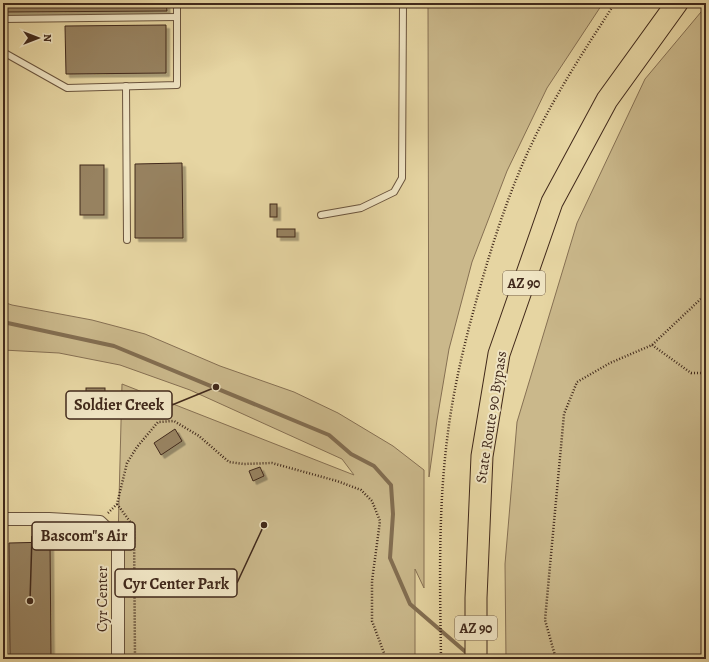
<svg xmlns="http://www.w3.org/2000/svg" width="709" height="662" viewBox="0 0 709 662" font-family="Alegreya,serif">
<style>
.green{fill:#cab88b;stroke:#867053}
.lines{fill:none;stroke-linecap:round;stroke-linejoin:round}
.stream{stroke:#826d50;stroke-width:4}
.building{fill:#978261;stroke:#41291b;filter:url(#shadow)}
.service-casing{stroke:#6a543d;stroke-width:8}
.minor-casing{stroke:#6a543d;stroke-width:14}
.trunk-casing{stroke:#41291b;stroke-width:23}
.path{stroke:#41291b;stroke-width:2.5;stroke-dasharray:1 2;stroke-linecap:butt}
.service{stroke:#efe4c3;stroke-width:6}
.minor{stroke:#efe4c3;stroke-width:12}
.trunk{stroke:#e6d5a2;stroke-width:21}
.labels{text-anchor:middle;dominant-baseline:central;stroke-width:4;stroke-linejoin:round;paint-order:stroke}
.shield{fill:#efe4c3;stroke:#75614d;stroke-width:1}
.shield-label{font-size:14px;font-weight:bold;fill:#41291b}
.street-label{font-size:15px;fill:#41291b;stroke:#efe4c3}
.leader{fill:none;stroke:#41291b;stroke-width:1.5}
.callout-dot{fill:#41291b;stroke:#efe4c3;stroke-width:1.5}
.callout{fill:#efe4c3;stroke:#41291b;stroke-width:1.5}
.callout-label{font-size:16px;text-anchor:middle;font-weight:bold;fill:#41291b}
</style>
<defs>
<filter id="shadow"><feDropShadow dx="3.5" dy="3.5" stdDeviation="0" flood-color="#0004"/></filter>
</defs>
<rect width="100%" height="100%" fill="#e6d5a2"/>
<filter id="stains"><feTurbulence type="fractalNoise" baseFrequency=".005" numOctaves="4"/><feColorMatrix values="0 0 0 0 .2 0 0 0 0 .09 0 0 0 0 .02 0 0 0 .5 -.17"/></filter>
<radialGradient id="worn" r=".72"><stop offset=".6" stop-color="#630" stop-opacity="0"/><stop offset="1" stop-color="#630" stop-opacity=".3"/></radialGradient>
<!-- green -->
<g class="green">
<path d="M428 3H603L547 88 507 171 472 262 449 349 437 420 429 477Z"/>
<path d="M706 6V659H506L505 564 517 422 577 223 645 79Z"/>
<path d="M3 302 12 305 92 320 145 334 220 366 294 392 338 413 393 446 424 470V588L415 569V659H118V539L122 384 354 475 342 459 190 390 120 365 59 353 3 350Z"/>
</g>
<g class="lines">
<!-- stream -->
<path class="stream" d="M3 322 114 346 329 435 351 454 374 466 391 485 393 514 390 558 410 604 468 654"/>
</g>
<!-- building -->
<g class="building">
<path d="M3 3H166L167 11 3 12Z"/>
<path d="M166 25V73L66 74 65 26Z"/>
<path d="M182 163 183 238H135V164Z"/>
<rect x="80" y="165" width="24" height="50"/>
<rect x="270" y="204" width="7" height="13"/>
<rect x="277" y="229" width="18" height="8"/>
<rect x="86" y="388" width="19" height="16"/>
<path d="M175 429 182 441 161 455 154 443Z"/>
<path d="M260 467 264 476 253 481 249 471Z"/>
<path d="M50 542 51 659H10L9 543Z"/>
</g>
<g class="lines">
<!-- service casing -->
<g class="service-casing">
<g id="service">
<path d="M299 3H368"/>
<path d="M3 19 177 17"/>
<path d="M3 52 67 88 177 85V3"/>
<path d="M126 86 127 240"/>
<path d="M321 215 361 208 394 192 402 178 403 3"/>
</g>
</g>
<!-- minor casing -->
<g class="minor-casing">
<path id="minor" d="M3 519H49L100 522 118 539V659"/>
</g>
<!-- trunk casing -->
<g class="trunk-casing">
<path id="trunk" d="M476 659V598L482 456 499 354 552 202 607 100 677 3"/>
</g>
<!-- path -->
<g class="path">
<path d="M652 345 691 373H706"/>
<path d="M117 504 134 527 135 659"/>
<path d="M108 513 117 504 127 463 137 447 158 422 174 421 199 436 229 462 244 464 272 463 337 481 361 490 372 501 380 521 372 581V621L384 653 385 659"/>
<path d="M441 659C440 586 438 513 447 440 453 389 465 340 479 291 494 238 511 186 535 137 558 90 587 46 615 3"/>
<path d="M556 659 545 620 564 414 577 382 610 363 652 345 706 294"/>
</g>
<!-- service -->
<use href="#service" class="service"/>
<!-- minor -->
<use href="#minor" class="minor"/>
<!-- trunk -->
<use href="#trunk" class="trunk"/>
</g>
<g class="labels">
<!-- shield labels -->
<g class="shield">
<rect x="503" y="271" width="42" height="24" rx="3"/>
<rect x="455" y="616" width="42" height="24" rx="3"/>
</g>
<g class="shield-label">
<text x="524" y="283">AZ 90</text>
<text x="476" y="628">AZ 90</text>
</g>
<!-- street labels -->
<g class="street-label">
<text transform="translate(491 417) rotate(-81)">State Route 90 Bypass</text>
<text transform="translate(102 599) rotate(-90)">Cyr Center</text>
</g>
</g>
<!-- callouts -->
<path class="leader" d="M216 387L172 405M30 601L32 536M264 525L237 583"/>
<g class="callout-dot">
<circle cx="216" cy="387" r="4"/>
<circle cx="30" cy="601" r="4"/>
<circle cx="264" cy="525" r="4"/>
</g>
<g class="callout">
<rect x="66" y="391" width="106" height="28" rx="4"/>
<rect x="32" y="522" width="103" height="28" rx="4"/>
<rect x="115" y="569" width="122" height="28" rx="4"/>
</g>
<g class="callout-label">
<text x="119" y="410">Soldier Creek</text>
<text x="84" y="541">Bascom"s Air</text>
<text x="176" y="589">Cyr Center Park</text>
</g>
<!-- margin -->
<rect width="709" height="662" fill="none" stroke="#e6d5a2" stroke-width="16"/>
<rect x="4" y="4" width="701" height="654" fill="none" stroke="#41291b" stroke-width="2"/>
<rect x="8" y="8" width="693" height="646" fill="none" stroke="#41291b"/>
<!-- north arrow -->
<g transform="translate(38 38) rotate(90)" stroke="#efe4c3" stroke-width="3" paint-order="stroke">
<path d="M0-3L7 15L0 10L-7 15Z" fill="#41291b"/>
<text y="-6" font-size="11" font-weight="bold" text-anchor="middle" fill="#41291b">N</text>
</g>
<rect width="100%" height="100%" filter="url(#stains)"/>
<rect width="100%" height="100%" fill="url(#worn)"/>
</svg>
